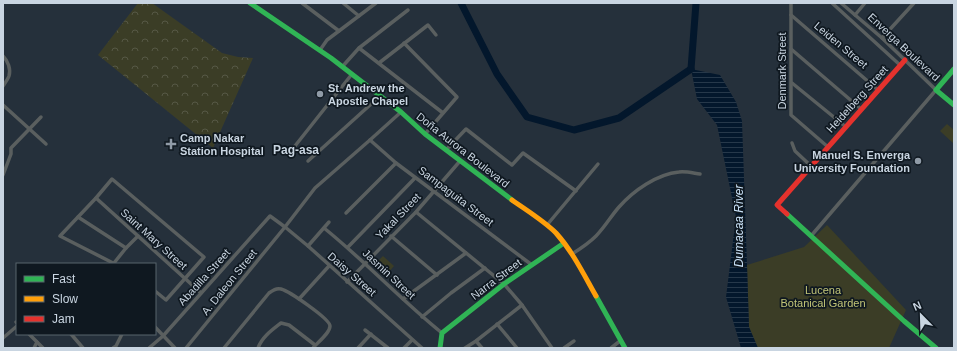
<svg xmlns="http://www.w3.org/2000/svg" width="957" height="351" viewBox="0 0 957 351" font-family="Helvetica,sans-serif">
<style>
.green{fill:#3b3d26}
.forest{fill:url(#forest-crowns)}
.water{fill:url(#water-rules)}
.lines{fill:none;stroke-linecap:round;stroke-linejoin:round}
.river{stroke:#03172c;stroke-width:7}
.street{stroke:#5a5f5f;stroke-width:3.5}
.fast{stroke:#30b455;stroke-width:5}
.slow{stroke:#ff9f0a;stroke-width:5}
.jam{stroke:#e5322d;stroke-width:5}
.poi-dot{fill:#909ba7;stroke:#0f1820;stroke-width:1.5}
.labels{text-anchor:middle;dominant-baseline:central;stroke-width:3.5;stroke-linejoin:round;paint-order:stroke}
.street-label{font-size:11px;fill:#c9d5e1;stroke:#0f1820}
.poi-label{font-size:11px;font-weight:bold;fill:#c9d5e1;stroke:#0f1820;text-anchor:start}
.park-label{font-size:11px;fill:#c1c477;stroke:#0f1820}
.neighbourhood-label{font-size:12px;font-weight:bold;fill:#c9d5e1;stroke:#0f1820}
.water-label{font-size:12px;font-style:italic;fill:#cae2f8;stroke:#0f1820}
</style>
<defs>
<pattern id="forest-crowns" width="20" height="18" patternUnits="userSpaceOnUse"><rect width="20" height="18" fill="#3b3d26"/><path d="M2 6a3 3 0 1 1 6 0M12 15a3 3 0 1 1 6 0" fill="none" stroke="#565845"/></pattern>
<pattern id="water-rules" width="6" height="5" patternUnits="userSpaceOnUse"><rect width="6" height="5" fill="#03172c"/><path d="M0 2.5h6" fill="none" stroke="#26384a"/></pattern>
</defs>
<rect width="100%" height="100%" fill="#25303b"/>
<!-- green -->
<g class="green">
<path d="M947 124 954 130V144L940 131Z"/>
<path d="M827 225 906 310 889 348H758L749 327 747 265 804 247Z"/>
<path d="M383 256 394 266 387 274 376 263Z"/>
</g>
<!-- forest -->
<path class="forest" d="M138 3H152L222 53 238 57 253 58 213 148 98 55Z"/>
<!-- water -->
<path class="water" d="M691 69 720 75 736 102 742 121 747 265 749 327 758 348H741L726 297 736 217 717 125 697 99Z"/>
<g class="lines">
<!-- river -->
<g class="river">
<path d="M461 3 497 74 527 117 574 130 619 118 691 69"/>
<path d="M691 69 696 3"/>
</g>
<!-- street -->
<g class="street">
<path d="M302 3 339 31"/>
<path d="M343 3 359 16"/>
<path d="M791 3V115L828 147"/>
<path d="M832 3 900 65"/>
<path d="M791 15 878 90"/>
<path d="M855 15 865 3"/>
<path d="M882 38 914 3"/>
<path d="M404 43 457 97 425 134"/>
<path d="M359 48 443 113"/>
<path d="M791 49 861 109"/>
<path d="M320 50 327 40 376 3"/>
<path d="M3 56C8 61 11 69 9 76 8 79 5 83 3 86"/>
<path d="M379 63 428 25 436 35"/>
<path d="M342 67 359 48 408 10"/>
<path d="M792 83 846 127"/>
<path d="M3 105 46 144"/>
<path d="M370 140 396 163 532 265"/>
<path d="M792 143 795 151 811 166"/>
<path d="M446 150 466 129 512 165 523 153 576 191"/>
<path d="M291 151 352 74"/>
<path d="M308 161 380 96"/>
<path d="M3 175 11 154V148L41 117"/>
<path d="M96 198 201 293"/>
<path d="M416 212 504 284 522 305 552 348"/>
<path d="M346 213 396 163"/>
<path d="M78 217 126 248"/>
<path d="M547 225 598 164"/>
<path d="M324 228C365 261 401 300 442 333"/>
<path d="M391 236 437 275"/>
<path d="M811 236 936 90 882 38 841 3"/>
<path d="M308 246 329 222"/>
<path d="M348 247 415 178"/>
<path d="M572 254C580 249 589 243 596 236 605 227 611 216 619 207 633 191 657 174 679 172 685 171 693 173 700 174"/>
<path d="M114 263 126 248 138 236"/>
<path d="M115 264 60 236 96 198 112 179 204 257 166 300 155 291"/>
<path d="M347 282 416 212 460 161"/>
<path d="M299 299 329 266"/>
<path d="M403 299 466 253"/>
<path d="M422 317 451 293 485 268"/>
<path d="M16 322 17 323"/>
<path d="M497 324 517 348"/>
<path d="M155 327 175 348"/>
<path d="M365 330 388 348"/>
<path d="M29 334 43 348"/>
<path d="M71 334 83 348"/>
<path d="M3 338 17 326"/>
<path d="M476 341 482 348"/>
<path d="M34 348 37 342"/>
<path d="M113 348 116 346 122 334"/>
<path d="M149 348 163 336 270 216 285 227 308 246 422 348"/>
<path d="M186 348 285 227 315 188 370 140 401 112"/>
<path d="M224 348 269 293C273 290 276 288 281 289 289 291 330 319 330 326 330 333 318 342 313 348"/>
<path d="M258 348C262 337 272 330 281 323L289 325 315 345"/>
<path d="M358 348 371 334"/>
<path d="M404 348 412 340"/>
<path d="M465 348 476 341 522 305"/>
<path d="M564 348 574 341"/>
<path d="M611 348 620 341"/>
</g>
<!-- fast -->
<g class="fast">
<path d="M250 3 331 58 401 112 425 134 512 200"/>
<path d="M954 69 936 90 954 105"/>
<path d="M787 214 904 321 936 348"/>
<path d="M596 296 625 348"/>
<path d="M440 348 442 333 504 284 564 243"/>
</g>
<!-- slow -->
<path class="slow" d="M512 200C526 210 544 221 556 233 573 252 584 275 596 296"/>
<!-- jam -->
<path class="jam" d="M787 214 777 205 905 60"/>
</g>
<!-- markers -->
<g class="poi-dot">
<circle cx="320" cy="94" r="4"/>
<path d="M169 138h4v4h4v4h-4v4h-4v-4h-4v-4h4z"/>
<circle cx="918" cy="161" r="4"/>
</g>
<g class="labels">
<!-- street labels -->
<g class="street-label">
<text transform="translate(841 45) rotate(40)">Leiden Street</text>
<text transform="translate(904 47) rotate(43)">Enverga Boulevard</text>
<text transform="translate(782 71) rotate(-90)">Denmark Street</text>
<text transform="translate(857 99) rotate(-48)">Heidelberg Street</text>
<text transform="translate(463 150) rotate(38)">Doña Aurora Boulevard</text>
<text transform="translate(456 196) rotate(37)">Sampaguita Street</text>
<text transform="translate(398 216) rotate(-46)">Yakal Street</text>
<text transform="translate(154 239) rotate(42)">Saint Mary Street</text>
<text transform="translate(352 274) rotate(41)">Daisy Street</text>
<text transform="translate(389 274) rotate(43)">Jasmin Street</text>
<text transform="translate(204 277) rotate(-48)">Abadilla Street</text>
<text transform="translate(496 279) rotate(-37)">Narra Street</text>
<text transform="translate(229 282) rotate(-51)">A. Daleon Street</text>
</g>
<!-- poi labels -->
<g class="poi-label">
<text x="328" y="88">St. Andrew the<tspan x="328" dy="13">Apostle Chapel</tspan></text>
<text x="180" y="138">Camp Nakar<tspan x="180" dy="13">Station Hospital</tspan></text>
<text x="910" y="155" text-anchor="end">Manuel S. Enverga<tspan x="910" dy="13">University Foundation</tspan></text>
</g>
<!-- park labels -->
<g class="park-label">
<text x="823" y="290">Lucena<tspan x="823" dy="13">Botanical Garden</tspan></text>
</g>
<!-- neighbourhood labels -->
<g class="neighbourhood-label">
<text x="296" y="150">Pag-asa</text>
</g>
<!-- water labels -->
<g class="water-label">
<text transform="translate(739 226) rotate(-90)">Dumacaa River</text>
</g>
</g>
<!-- border -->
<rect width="957" height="351" fill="none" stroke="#c9d5e1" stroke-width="8"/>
<!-- legend -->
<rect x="16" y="263" width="140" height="72" fill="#0f1820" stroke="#59646d"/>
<rect x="24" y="276" width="20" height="6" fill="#30b455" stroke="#59646d"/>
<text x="52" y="283" font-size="12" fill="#c9d5e1">Fast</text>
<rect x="24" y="296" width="20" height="6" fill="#ff9f0a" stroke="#59646d"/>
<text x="52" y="303" font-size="12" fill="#c9d5e1">Slow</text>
<rect x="24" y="316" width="20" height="6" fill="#e5322d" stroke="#59646d"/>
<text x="52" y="323" font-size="12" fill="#c9d5e1">Jam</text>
<!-- north arrow -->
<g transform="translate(921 315) rotate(337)" stroke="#0f1820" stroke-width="3" paint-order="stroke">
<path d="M0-3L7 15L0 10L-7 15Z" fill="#c9d5e1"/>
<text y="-6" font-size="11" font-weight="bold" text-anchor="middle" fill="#c9d5e1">N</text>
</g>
</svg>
